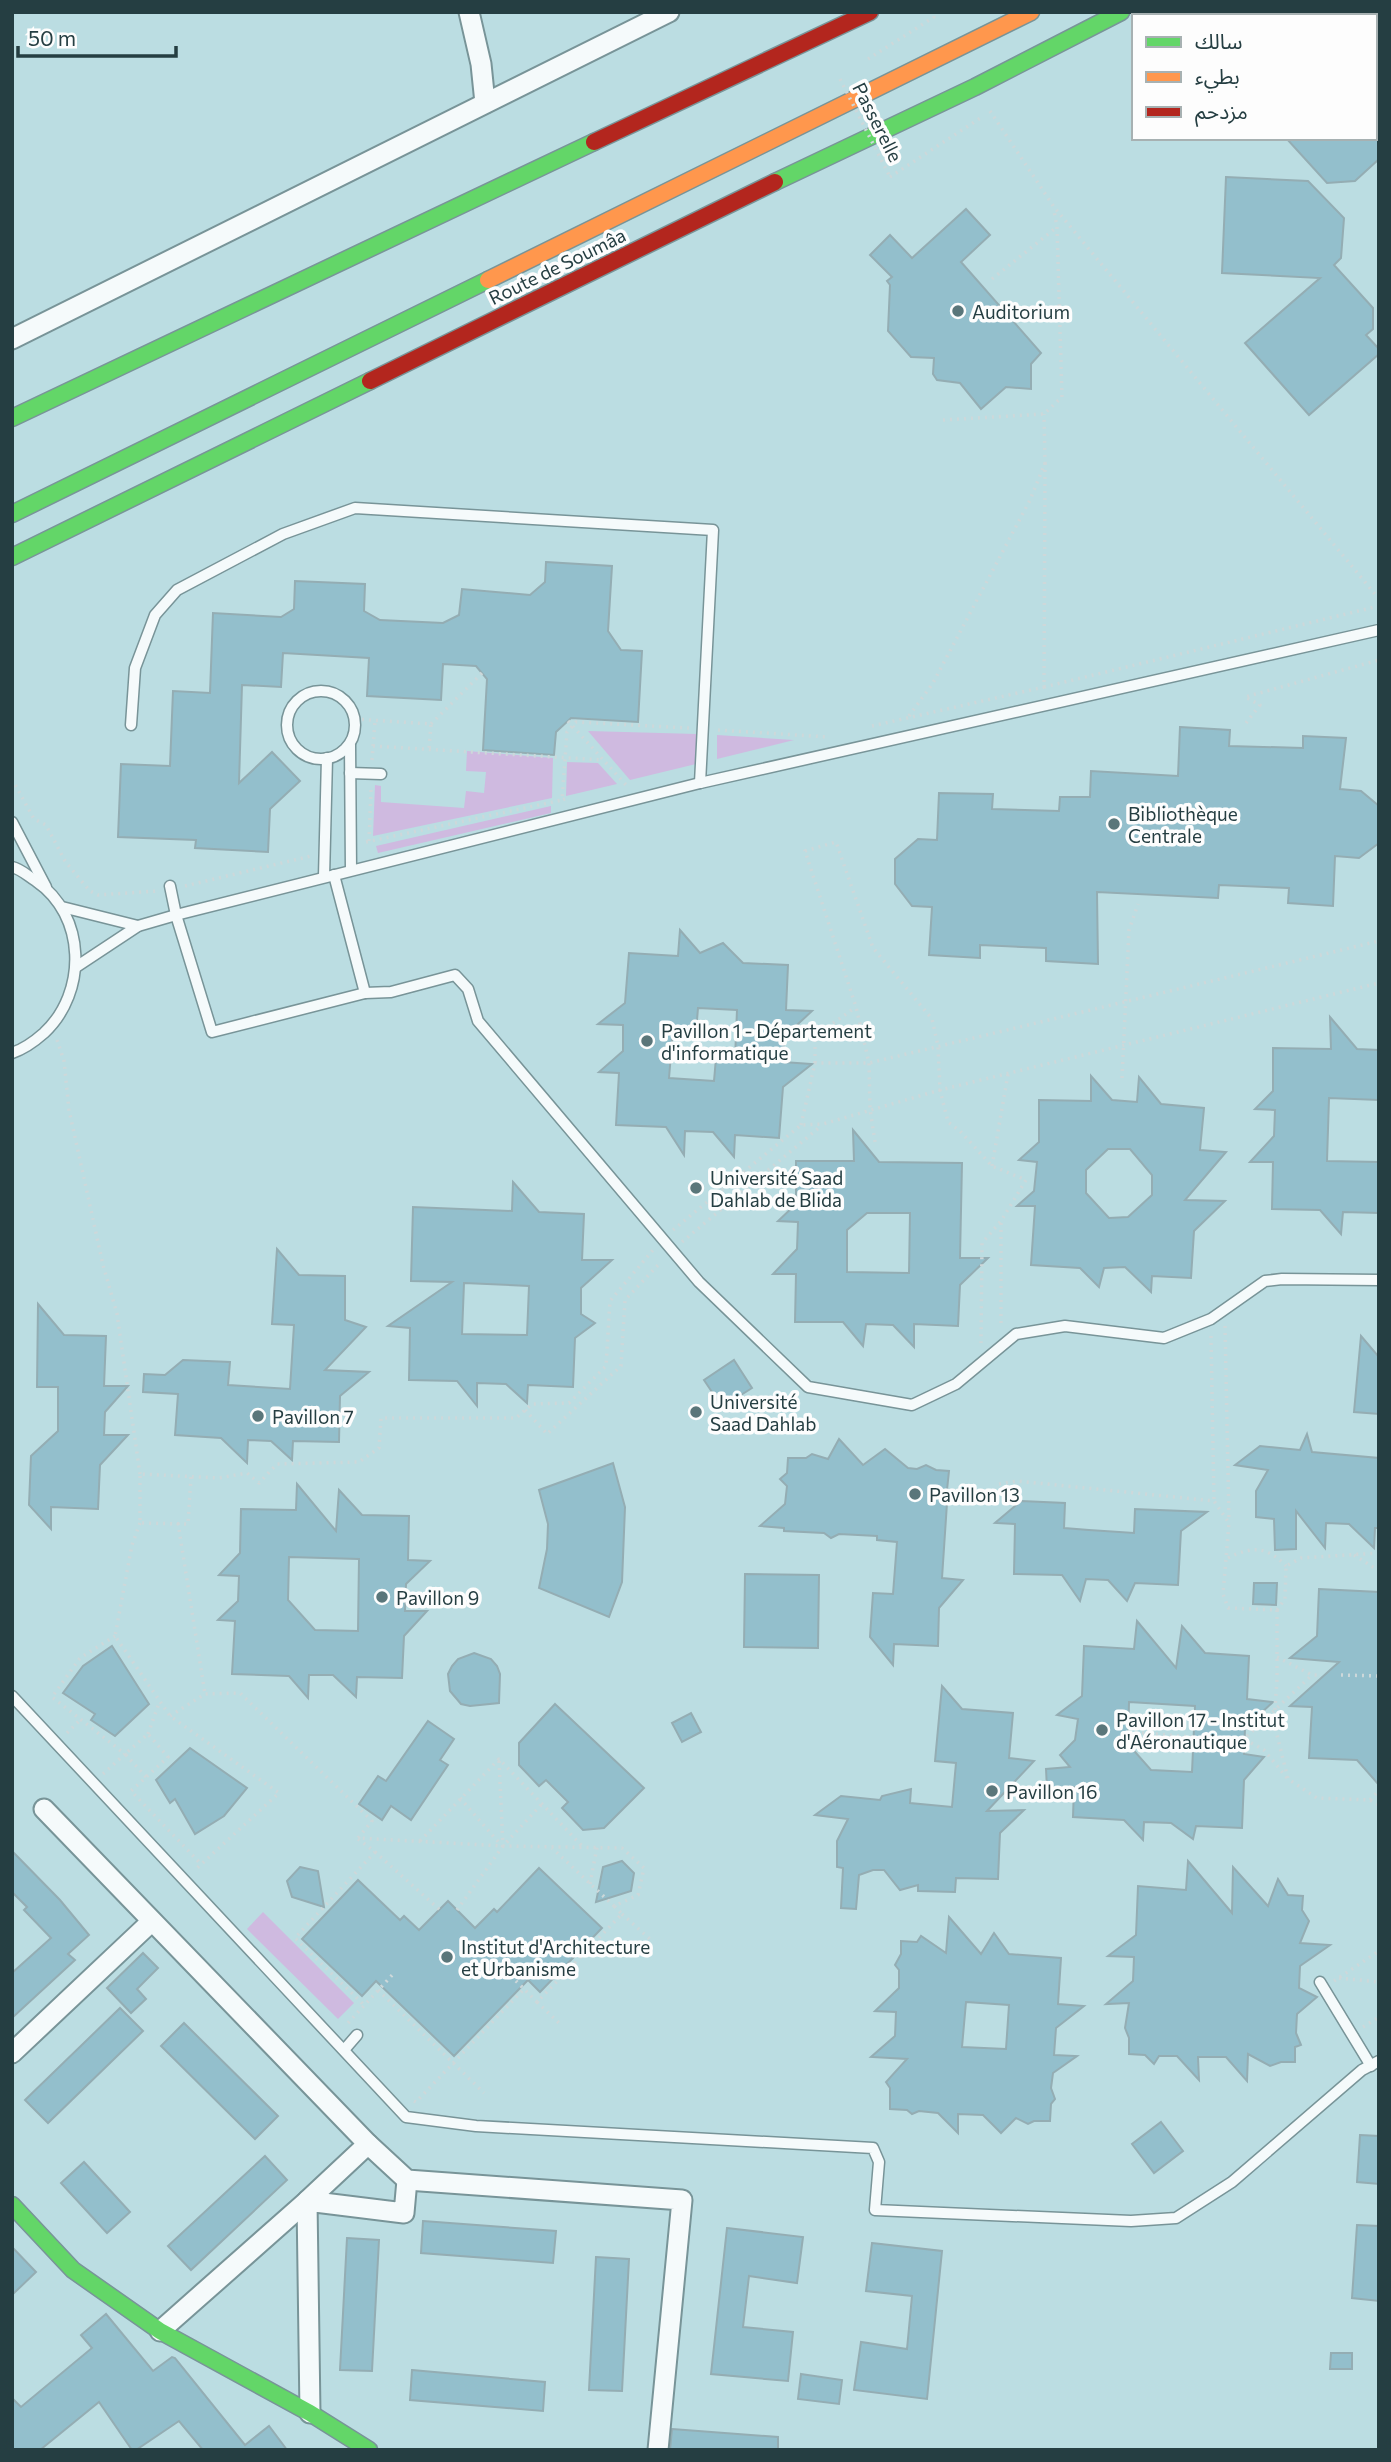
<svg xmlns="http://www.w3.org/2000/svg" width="1391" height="2462" viewBox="0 0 1391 2462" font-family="Commissioner,'Noto Sans Arabic',sans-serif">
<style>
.green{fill:#cfbae0}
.building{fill:#93bfcc;stroke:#94adb3;stroke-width:2;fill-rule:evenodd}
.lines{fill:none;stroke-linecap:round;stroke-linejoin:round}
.lane-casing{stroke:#789498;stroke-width:13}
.street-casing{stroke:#789498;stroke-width:23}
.fast-casing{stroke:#789498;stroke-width:19}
.slow-casing{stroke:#789498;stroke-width:19}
.jam-casing{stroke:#789498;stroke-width:19}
.path{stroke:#cdd8da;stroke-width:3.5;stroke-dasharray:2 5;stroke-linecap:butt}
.lane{stroke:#f5fafb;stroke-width:10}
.street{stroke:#f5fafb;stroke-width:19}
.fast{stroke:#63d668;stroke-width:16}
.slow{stroke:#ff974d;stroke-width:16}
.jam{stroke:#b3261e;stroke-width:16}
.path-bridge{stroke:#cdd8da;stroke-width:3.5;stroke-dasharray:2 5;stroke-linecap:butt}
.poi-dot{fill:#5a767a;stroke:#fdfdfd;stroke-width:2.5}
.labels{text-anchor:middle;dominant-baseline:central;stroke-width:7;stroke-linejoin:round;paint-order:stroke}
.street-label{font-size:19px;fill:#253e42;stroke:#fdfdfd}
.poi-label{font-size:19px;fill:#253e42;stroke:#fdfdfd;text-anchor:start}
</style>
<rect width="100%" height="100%" fill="#bbdde2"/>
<!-- green -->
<g class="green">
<path d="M588 731 697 734 696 764 630 780Z"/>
<path d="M717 735 794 740 717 759Z"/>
<path d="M467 751 553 758 552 798 373 836 375 785 381 786V802L464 808 466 791 484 793 486 772 466 771Z"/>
<path d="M567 762 598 763 617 784 566 796Z"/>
<path d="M551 806V813L378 853 376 846Z"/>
<path d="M263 1912 354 2003 338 2019 247 1929Z"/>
</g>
<!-- building -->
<g class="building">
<path d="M1286 138H1379V159L1355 181 1327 183Z"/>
<path d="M1226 177 1308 181 1344 218 1341 258 1334 265 1373 308V329L1366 335 1379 349V354L1309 415 1245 343 1320 278 1222 273Z"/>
<path d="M966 209 990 235 961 262 1041 353 1031 364V389L1006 387 981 409 960 383 937 380 933 374 934 358 911 357 888 331 890 285 887 281 892 277 870 255 890 235 912 258Z"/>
<path d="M546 562 612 566 608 631 621 650 642 651 638 722 571 718 556 732 554 755 483 750 487 679 476 666 443 664 441 700 367 696 369 658 283 653 281 687 242 685 239 783 272 752 300 781 270 809 268 852 195 848 196 840 118 837 121 764 170 766 173 691 210 693 213 613 281 617 294 609 295 581 365 584 364 611 380 620 443 623 459 615 462 589 530 595 545 582Z"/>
<path d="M1180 727 1230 730 1229 746 1303 748V736L1346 738 1340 789 1361 791 1379 806V843L1359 858 1335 856 1333 906 1288 903 1289 888 1219 885 1218 898 1097 892 1098 964 1046 961V948L980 945V958L929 955 932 907 912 906 895 884V859L918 839 937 840 939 793 993 794 992 809 1059 811 1060 797H1090L1091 771 1178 776Z"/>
<path d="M680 930 700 953 723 943 743 963 788 965 786 1010 812 1011 784 1037 783 1062 812 1064 783 1087 779 1138 735 1135 734 1157 713 1132 685 1131 684 1155 666 1127 616 1125 619 1073 599 1072 623 1051V1025L598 1024 625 1003 629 953 678 956ZM698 1008 737 1010 735 1059 716 1058 714 1081 669 1078 673 1030 696 1032Z"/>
<path d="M1330 1017 1357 1049 1379 1050V1100L1329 1098 1327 1161 1379 1162V1213L1343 1212 1341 1234 1320 1210 1272 1209 1273 1162H1250L1274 1136 1275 1110 1255 1109 1273 1091V1048L1331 1049Z"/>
<path d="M1091 1076 1112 1100 1137 1102 1139 1077 1161 1104 1204 1108 1200 1150 1226 1152 1185 1200 1225 1201 1194 1231 1191 1278 1152 1276 1151 1292 1125 1267 1104 1268 1099 1287 1080 1268 1031 1265 1035 1206H1017L1034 1191 1037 1162 1019 1160 1039 1142V1100L1091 1101ZM1108 1149H1130L1152 1175V1195L1128 1217 1109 1218 1086 1193V1170Z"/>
<path d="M853 1130 879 1162 962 1163 960 1258H988L960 1285 958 1326 914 1324V1347L893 1325 866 1324 863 1346 843 1322H795L796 1274H773L797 1249 798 1222 778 1221 796 1204V1161H854ZM867 1213H910L909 1273 847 1272V1230Z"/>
<path d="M513 1182 539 1212 584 1214 582 1260H612L581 1288V1314L595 1323 575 1338 573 1387 528 1385 527 1403 506 1384 477 1383V1406L457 1381 409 1380 410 1328 388 1326 452 1282 411 1281 413 1207 512 1211ZM464 1283 529 1286 527 1335 462 1334Z"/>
<path d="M277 1249 299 1275 345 1276V1320L366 1327 325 1370 369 1372 340 1396 339 1442 293 1441 292 1460 271 1441 248 1440 247 1463 221 1438 175 1435 178 1394 143 1392 144 1374 165 1375 183 1360 230 1362 228 1385 290 1389 294 1325 272 1324Z"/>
<path d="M38 1304 64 1335 106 1336 104 1386H128L105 1412 104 1435H128L100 1465 98 1509 51 1507V1529L29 1505 31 1456 58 1431V1387H37Z"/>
<path d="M1361 1336 1379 1357V1414L1354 1412Z"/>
<path d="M734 1360 752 1388 722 1407 704 1380Z"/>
<path d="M1307 1434 1312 1452 1379 1458V1528H1375L1374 1548 1349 1524 1326 1523 1325 1548 1296 1511V1549L1275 1550 1274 1519 1256 1517V1491L1268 1470 1235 1465 1260 1446 1300 1450Z"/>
<path d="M839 1439 863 1465 885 1449 908 1468 917 1469 926 1465 936 1470 949 1471 947 1490 954 1496 947 1503 942 1578 963 1580 939 1608 938 1646 894 1644 893 1665 870 1637 873 1593 893 1594 897 1542 877 1540V1536L839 1534 831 1538 824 1533 784 1531V1528L760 1526 785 1504 787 1486 780 1479 787 1473 788 1458H806L812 1454 828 1459Z"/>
<path d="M613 1463 625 1507 622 1582 609 1617 539 1588 547 1549 548 1524 539 1490Z"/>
<path d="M297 1484 336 1531 339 1490 362 1515 409 1516 408 1560 430 1561 406 1584 405 1611H427L404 1636 402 1678 357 1677 356 1697 333 1675H309L308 1698 289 1676 232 1674 235 1621 218 1620 238 1601 239 1576 219 1575 240 1553 241 1509 296 1510ZM289 1557 359 1559 358 1631 315 1630 288 1600Z"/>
<path d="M1021 1501 1065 1503 1064 1528 1089 1530 1134 1533 1135 1509 1207 1512 1181 1531 1178 1585 1135 1583 1127 1601 1108 1580 1086 1579 1080 1601 1062 1575 1014 1574 1015 1524 995 1523Z"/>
<path d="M745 1574 819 1575 818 1648 744 1647Z"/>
<path d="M1254 1583H1277L1276 1605 1253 1604Z"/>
<path d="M1319 1589 1379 1592V1785L1357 1760 1309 1758 1312 1707 1290 1706 1339 1662 1290 1658 1317 1636Z"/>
<path d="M1137 1621 1176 1668 1182 1626 1205 1653 1249 1656 1247 1699 1273 1702 1245 1728 1244 1754 1264 1757 1244 1780 1242 1828 1196 1826 1193 1839 1171 1823 1144 1822 1143 1840 1124 1820 1073 1817 1074 1787 1047 1789 1046 1769 1070 1767 1060 1755 1075 1740 1078 1719 1057 1715 1082 1696 1084 1646 1134 1649ZM1129 1702 1195 1706 1192 1772 1151 1770 1128 1744Z"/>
<path d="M112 1646 149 1704 115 1736 91 1720 95 1714 63 1693 83 1666Z"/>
<path d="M474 1653 491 1659 497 1666 500 1674 499 1703 470 1706 461 1704 450 1691 448 1674 452 1666 458 1659Z"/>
<path d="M942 1686 962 1709 1013 1713 1009 1758 1034 1761 987 1811 1024 1810 1000 1833 998 1879 956 1878 955 1892 918 1891V1885L900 1890 884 1870H873L859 1875 856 1909 841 1908 843 1868 837 1867V1841L848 1819 815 1815 841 1796 880 1800 882 1796 911 1789 910 1803 952 1807 956 1763 935 1761Z"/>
<path d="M555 1704 644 1788 604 1828 583 1830 562 1808 568 1802 546 1780 539 1786 519 1765V1743Z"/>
<path d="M691 1713 701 1732 682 1742 672 1723Z"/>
<path d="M428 1721 454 1739 440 1760 448 1765 411 1820 391 1806 382 1820 359 1804 378 1776 386 1781Z"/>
<path d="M190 1748 247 1788 224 1816 195 1834 175 1799 170 1803 156 1780Z"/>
<path d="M12 1851 60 1900 89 1935 68 1954 75 1960 12 2018V1973L51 1938 24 1910 27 1907 12 1892Z"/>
<path d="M622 1861 634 1873 631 1891 596 1902 603 1867Z"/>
<path d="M1188 1861 1232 1913 1233 1867 1268 1906 1278 1879 1288 1895 1303 1896 1302 1910 1309 1921 1300 1943 1330 1945 1300 1966 1299 1988 1317 1997 1297 2014 1296 2033 1301 2045 1295 2047V2062H1281L1270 2066 1248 2054 1247 2081 1226 2057H1198L1199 2080 1177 2056H1159L1154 2064 1145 2055 1129 2054V2038L1125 2028 1129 2003 1106 2004 1133 1981 1134 1957 1108 1956 1136 1935 1138 1886 1186 1890Z"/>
<path d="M300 1867 318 1871 324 1907 292 1897 287 1881Z"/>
<path d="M539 1868 602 1928 540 1992 528 1980 454 2056 376 1981 362 1996 302 1939 358 1880 400 1920 404 1916 419 1930 448 1901 475 1928 494 1909 497 1912Z"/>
<path d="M949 1917 981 1954 994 1933 1009 1954 1061 1958 1058 2004 1084 2006 1056 2028 1054 2055 1077 2056 1053 2073 1051 2088 1055 2099 1051 2104 1050 2121H1034L1028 2124 1016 2118 1001 2133 983 2115 958 2114V2133L938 2113 919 2111 912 2114 907 2110 890 2109V2088L886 2082 907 2059 871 2057 895 2036 896 2012 875 2011 899 1988V1970L895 1965 901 1954V1941L917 1942 921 1936 946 1953ZM966 2002 1009 2005 1006 2049 962 2047Z"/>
<path d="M143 1953 158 1968 137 1989 146 1999 131 2013 107 1988Z"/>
<path d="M120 2008 143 2031 48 2123 25 2100Z"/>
<path d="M184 2023 278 2116 255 2139 161 2046Z"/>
<path d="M1161 2122 1183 2151 1154 2173 1132 2144Z"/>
<path d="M1360 2135 1379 2136V2184L1357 2182Z"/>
<path d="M265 2156 287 2180 191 2270 168 2246Z"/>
<path d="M84 2162 130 2212 107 2233 61 2183Z"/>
<path d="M423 2221 556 2231 553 2263 421 2253Z"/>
<path d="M1357 2225 1379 2226V2301L1352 2298Z"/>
<path d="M727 2228 803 2237 797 2283 749 2276 743 2327 793 2332 788 2381 711 2374Z"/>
<path d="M347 2238 379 2240 372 2371 340 2370Z"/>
<path d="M872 2243 942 2251 927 2399 854 2390 861 2342 907 2349 912 2296 866 2291Z"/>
<path d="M12 2247 36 2272 12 2295Z"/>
<path d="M596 2257 629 2259 622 2391 589 2390Z"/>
<path d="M106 2314 153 2371 172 2357 175 2358 245 2445 269 2426 287 2450H203L179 2421 136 2450H132L99 2402 40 2450H12V2398L21 2407 92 2348 81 2335Z"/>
<path d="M1331 2353H1352V2369H1330Z"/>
<path d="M412 2370 545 2382 543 2411 410 2400Z"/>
<path d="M801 2374 842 2380 839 2404 798 2399Z"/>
<path d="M672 2429 778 2437V2450H670Z"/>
</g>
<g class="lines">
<!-- lane casing -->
<g class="lane-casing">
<g id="lane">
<circle cx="321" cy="725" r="34"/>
<path d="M131 725 135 668 155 615 177 590 283 534 355 508 713 530 700 783"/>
<path d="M350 745 351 870"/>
<path d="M350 773 381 774"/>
<path d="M12 822 46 887"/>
<path d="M12 867C21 869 28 876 36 881 86 915 88 992 44 1033 35 1041 24 1049 12 1053"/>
<path d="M324 877 327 758"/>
<path d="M170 886 176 915 212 1032 365 993 334 875"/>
<path d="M62 907 138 926"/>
<path d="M76 967 138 926 176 915 700 783 1379 630"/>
<path d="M365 993 391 992 455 975 468 989 478 1021 699 1282 808 1387 912 1405 956 1384 1016 1334 1065 1326 1164 1338 1211 1319 1265 1281 1282 1279 1379 1280"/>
<path d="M12 1696 406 2117 476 2126 873 2148 879 2162 875 2210 1131 2221 1176 2218 1232 2182 1362 2070 1379 2061"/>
<path d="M1320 1982 1371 2066"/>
<path d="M344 2050 357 2035"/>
</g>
</g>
<!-- street casing -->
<g class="street-casing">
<g id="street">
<path d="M469 12 481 64 485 103"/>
<path d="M12 339 669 12"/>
<path d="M44 1809 368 2144"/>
<path d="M12 2053 151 1922"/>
<path d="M160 2331 307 2201 368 2144 407 2180 682 2200 658 2450"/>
<path d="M310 2413 307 2201 404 2213 407 2180"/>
</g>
</g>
<!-- fast casing -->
<g class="fast-casing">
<g id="fast">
<path d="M775 182 975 87 1121 12"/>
<path d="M12 418 594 142"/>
<path d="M12 514 488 280"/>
<path d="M12 557 370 381"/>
<path d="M12 2205 73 2270 160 2331 310 2413 369 2450"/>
</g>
</g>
<!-- slow casing -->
<g class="slow-casing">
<path id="slow" d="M488 280 1031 12"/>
</g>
<!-- jam casing -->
<g class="jam-casing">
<g id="jam">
<path d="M594 142 870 12"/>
<path d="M370 381 775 182"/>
</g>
</g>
<!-- path -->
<g class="path">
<path d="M868 59 934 17 931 12"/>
<path d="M990 111 1054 207 1379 599"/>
<path d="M890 177 982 117"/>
<path d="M992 279 1057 227"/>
<path d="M943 420 1044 414 1062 397 1057 227 1054 211"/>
<path d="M1045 463 1044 687 1379 606"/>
<path d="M909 716 933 683 1030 500 1045 463 1044 414"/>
<path d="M355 719 431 724 429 749"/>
<path d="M568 721 626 785"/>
<path d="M1246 723 1260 705 1245 697 1379 660"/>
<path d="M431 724 482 673"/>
<path d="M872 726 1044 687"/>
<path d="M718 730 828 737"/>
<path d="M373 746 603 760"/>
<path d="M372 760 375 721"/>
<path d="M12 779 34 819 46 825 65 861 78 877 90 891 98 895 157 891"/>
<path d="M565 799 562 800 567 732 576 722 689 728"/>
<path d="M369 841 371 789"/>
<path d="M366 842 562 800"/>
<path d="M185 886 311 856"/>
<path d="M57 1040 64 1061 69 1110 103 1265 117 1314 140 1474"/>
<path d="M815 1063V1036L856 1007"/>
<path d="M1122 1078 1129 930 1138 904"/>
<path d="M801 1125 815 1063H869L1379 941"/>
<path d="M875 1142 870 1109 869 1063 856 1007 805 851 836 842 873 948 932 1019 938 1046 940 1090 948 1122 960 1131 992 1166 1026 1180 1001 1221 982 1243 981 1343"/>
<path d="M992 1166 1008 1074"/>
<path d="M1001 1223V1327"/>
<path d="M673 1230 801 1125 823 1124 940 1090 1379 983"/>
<path d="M682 1242 821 1126"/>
<path d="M1225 1326 1229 1521"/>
<path d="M1211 1336 1214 1501"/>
<path d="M525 1410 547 1434 621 1366 625 1300 661 1262"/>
<path d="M191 1477 188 1524 140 1523V1474L219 1478 247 1473 259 1483 277 1464 359 1462 379 1448 381 1418H516L532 1404 569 1403 606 1366 610 1301 653 1250"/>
<path d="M999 1484 1017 1481 1214 1501 1229 1523 1223 1594 1228 1608 1277 1610V1679L1274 1723 1288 1779 1317 1798 1370 1800 1379 1805"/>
<path d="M140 1523 132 1545 115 1636 170 1716 279 1793 195 1870"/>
<path d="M178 1523 205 1694"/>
<path d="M1354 1555 1379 1571"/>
<path d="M1228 1558C1252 1546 1267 1546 1286 1566"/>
<path d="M1277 1610 1285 1599 1286 1566 1301 1558 1379 1553"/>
<path d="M1277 1657 1312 1675H1319"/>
<path d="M1341 1675 1379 1676"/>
<path d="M170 1716 205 1694 240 1693 372 1821 358 1838 503 1846 622 1848 644 1868 638 1895 614 1906 552 1848"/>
<path d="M1128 1732 1194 1737"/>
<path d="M67 1733 81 1719"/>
<path d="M148 1734 159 1703"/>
<path d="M499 1761 503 1846"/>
<path d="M103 1774 125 1754 52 1697 80 1658 115 1636"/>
<path d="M146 1777 125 1754 148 1734 168 1757 131 1791 201 1864"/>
<path d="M1287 1778 1264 1750 1244 1739 1312 1675"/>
<path d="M460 1798 501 1845"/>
<path d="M1370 1800 1379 1790"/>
<path d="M358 1839 375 1852 295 1938 364 2005"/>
<path d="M420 1841 499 1759 583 1847"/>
<path d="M375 1852 440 1910"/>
<path d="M590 1884 597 1847"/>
<path d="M457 1910 503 1846 541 1805"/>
<path d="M622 1914 651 1940"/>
<path d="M506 1971 537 2002 622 1914 614 1906"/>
<path d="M1339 1978 1379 1982"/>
<path d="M1334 1981 1379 1951"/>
<path d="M378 1990 484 2093"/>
<path d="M537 2002 560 2024"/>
<path d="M348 2023 395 1972"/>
<path d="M1363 2027 1379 2017"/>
<path d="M414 2101 416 2102 524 1989"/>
</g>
<!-- lane -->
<use href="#lane" class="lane"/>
<!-- street -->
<use href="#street" class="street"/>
<!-- fast -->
<use href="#fast" class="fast"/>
<!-- slow -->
<use href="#slow" class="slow"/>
<!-- jam -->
<use href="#jam" class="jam"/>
<!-- path-bridge -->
<path class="path-bridge" d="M840 79 890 177"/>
</g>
<!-- markers -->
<g class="poi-dot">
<circle cx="958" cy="311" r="7"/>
<circle cx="1114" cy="824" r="7"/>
<circle cx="647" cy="1041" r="7"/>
<circle cx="696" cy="1188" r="7"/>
<circle cx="696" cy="1412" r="7"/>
<circle cx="258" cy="1416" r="7"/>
<circle cx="915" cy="1494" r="7"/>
<circle cx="382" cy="1597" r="7"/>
<circle cx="1102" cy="1730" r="7"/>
<circle cx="992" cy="1791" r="7"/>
<circle cx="447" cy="1957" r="7"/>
</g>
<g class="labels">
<!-- street labels -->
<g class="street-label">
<text transform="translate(878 122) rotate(63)">Passerelle</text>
<text transform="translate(557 266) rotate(-26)">Route de Soumâa</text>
</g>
<!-- poi labels -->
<g class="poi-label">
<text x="972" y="311">Auditorium</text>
<text x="1128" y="813">Bibliothèque<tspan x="1128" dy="22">Centrale</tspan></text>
<text x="661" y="1030">Pavillon 1 - Département<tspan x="661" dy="22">d'informatique</tspan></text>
<text x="710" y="1177">Université Saad<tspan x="710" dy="22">Dahlab de Blida</tspan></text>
<text x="710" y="1401">Université<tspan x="710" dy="22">Saad Dahlab</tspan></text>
<text x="272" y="1416">Pavillon 7</text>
<text x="929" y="1494">Pavillon 13</text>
<text x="396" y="1597">Pavillon 9</text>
<text x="1116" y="1719">Pavillon 17 - Institut<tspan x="1116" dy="22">d'Aéronautique</tspan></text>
<text x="1006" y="1791">Pavillon 16</text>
<text x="461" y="1946">Institut d'Architecture<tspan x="461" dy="22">et Urbanisme</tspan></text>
</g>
</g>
<!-- border -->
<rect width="1391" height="2462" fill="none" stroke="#253e42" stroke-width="28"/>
<!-- legend -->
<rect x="1132" y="14" width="245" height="126" fill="#fdfdfd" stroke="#a7b1b2" stroke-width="2"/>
<rect x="1146" y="37" width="35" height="10" fill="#63d668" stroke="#a7b1b2" stroke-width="2"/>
<text x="1195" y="49" font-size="21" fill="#253e42">سالك</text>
<rect x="1146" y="72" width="35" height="10" fill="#ff974d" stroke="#a7b1b2" stroke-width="2"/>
<text x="1195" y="84" font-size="21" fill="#253e42">بطيء</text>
<rect x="1146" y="107" width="35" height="10" fill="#b3261e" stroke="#a7b1b2" stroke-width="2"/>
<text x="1195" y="119" font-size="21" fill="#253e42">مزدحم</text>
<!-- scale -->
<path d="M18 46v10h158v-10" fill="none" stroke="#253e42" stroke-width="3.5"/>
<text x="28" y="46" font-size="21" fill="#253e42" stroke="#fdfdfd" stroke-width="5" paint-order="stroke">50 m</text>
</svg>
